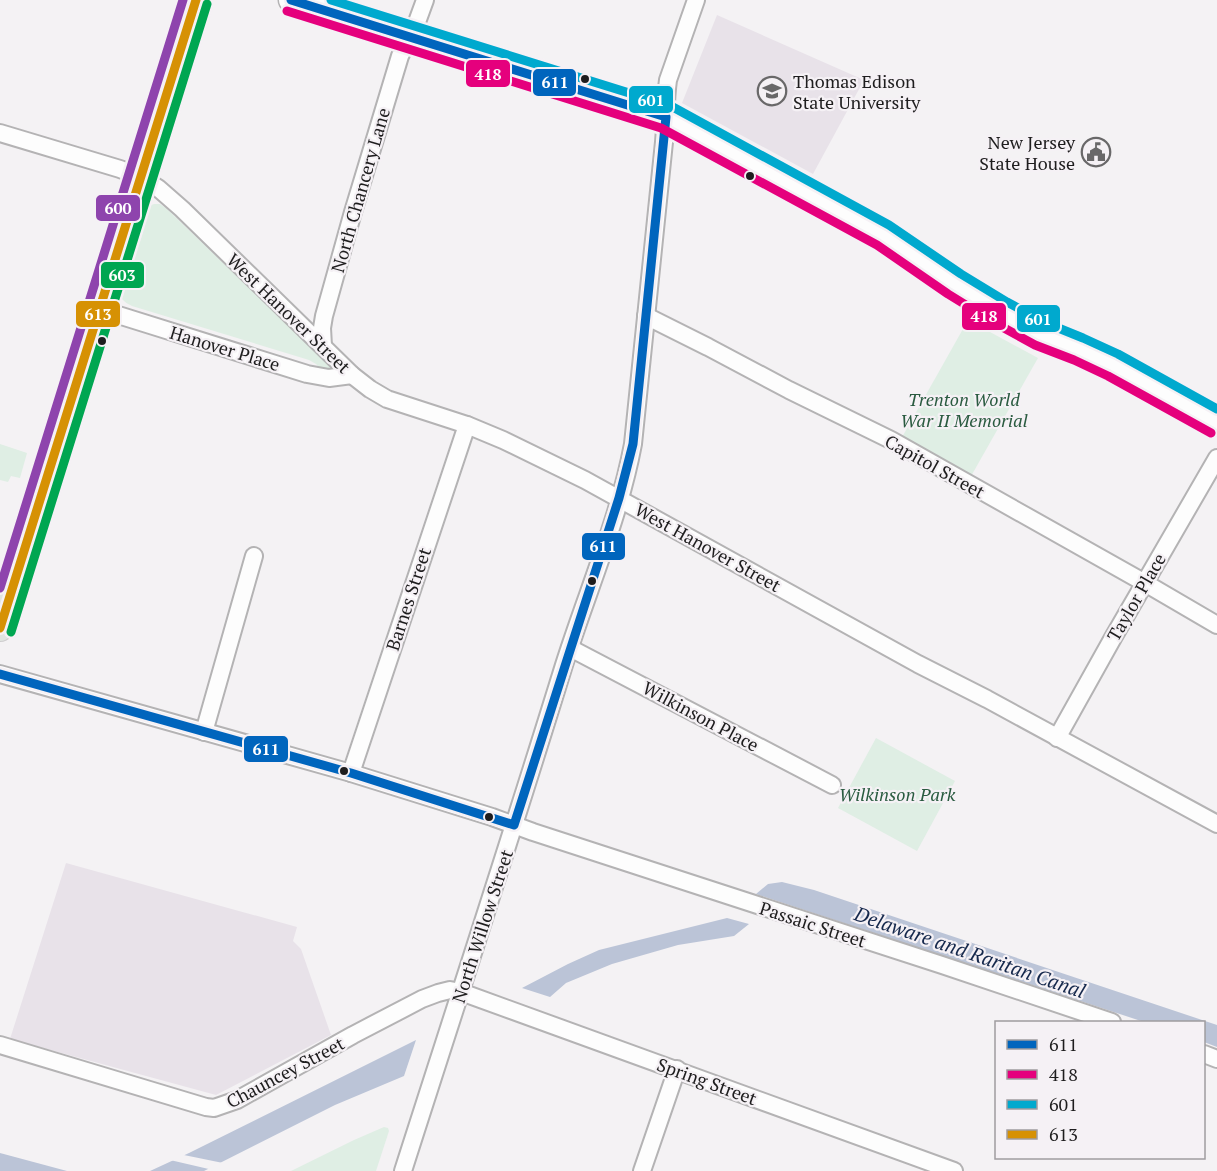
<svg xmlns="http://www.w3.org/2000/svg" width="1217" height="1171" viewBox="0 0 1217 1171" font-family="'PT Serif',serif">
<style>
.built{fill:#e8e2e9}
.green{fill:#dfeee4}
.water{fill:#bbc4d7}
.pier{fill:#f4f2f4}
.lines{fill:none;stroke-linecap:round;stroke-linejoin:round}
.street-casing{stroke:#b4b3b4;stroke-width:20}
.secondary-casing{stroke:#b4b3b4;stroke-width:27}
.primary-casing{stroke:#cecdce;stroke-width:28}
.street{stroke:#fdfdfd;stroke-width:16}
.secondary{stroke:#fdfdfd;stroke-width:24}
.primary{stroke:#e0e4e0;stroke-width:26}
.bus-1-casing{stroke:#f5f1f5;stroke-width:14}
.bus-2-casing{stroke:#f5f1f5;stroke-width:14}
.bus-3-casing{stroke:#f5f1f5;stroke-width:14}
.bus-4-casing{stroke:#f5f1f5;stroke-width:14}
.bus-5-casing{stroke:#f5f1f5;stroke-width:14}
.bus-6-casing{stroke:#f5f1f5;stroke-width:14}
.bus-1{stroke:#0065bd;stroke-width:9}
.bus-2{stroke:#e5007d;stroke-width:9}
.bus-3{stroke:#00a9ce;stroke-width:9}
.bus-4{stroke:#d69104;stroke-width:9}
.bus-5{stroke:#00a651;stroke-width:9}
.bus-6{stroke:#8e44ad;stroke-width:9}
.bus-dot{fill:#1e1d1e;stroke:#f5f1f5;stroke-width:2}
.labels{text-anchor:middle;dominant-baseline:central;stroke-width:4.5;stroke-linejoin:round;paint-order:stroke}
.poi-label{font-size:18px;fill:#1e1d1e;stroke:#f5f1f5;text-anchor:start}
.street-label{font-size:18px;fill:#1e1d1e;stroke:#f5f1f5}
.park-label{font-size:18px;font-style:italic;fill:#2a5b40;stroke:#f5f1f5}
.water-label{font-size:20px;font-style:italic;fill:#15284c;stroke:#f5f1f5}
.line-badge{stroke:#f5f1f5;stroke-width:2}
.badge-label{font-size:16px;text-anchor:middle;font-weight:bold;fill:#fff}
</style>
<rect width="100%" height="100%" fill="#f4f2f4"/>
<!-- built -->
<g class="built">
<path d="M717 15 864 80 813 174 682 103Z"/>
<path d="M66 863 297 927 293 941 301 949 331 1035 216 1095 10 1039Z"/>
</g>
<!-- green -->
<g class="green">
<path d="M154 204H160L167 209 332 368 333 371 321 369 316 364 309 360 132 306C126 303 121 300 120 293L147 210 149 206Z"/>
<path d="M968 320 1038 358 970 478 901 439Z"/>
<path d="M0 444 27 453 20 478 11 476 8 482 0 480Z"/>
<path d="M876 738 955 781 917 851 838 808Z"/>
<path d="M384 1127 388 1128 389 1131 376 1171H291L354 1140Z"/>
</g>
<!-- water -->
<g class="water">
<path d="M782 882 814 890 1217 1025V1047L1204 1042V1022H1144L756 894 768 884Z"/>
<path d="M727 918 749 924 734 936 678 945 612 964 566 983 550 997 522 988 568 964 599 950Z"/>
<path d="M416 1040 404 1076 335 1105 204 1171H150L189 1153Z"/>
<path d="M0 1153 67 1171H0Z"/>
</g>
<!-- pier -->
<path class="pier" d="M179 1154 223 1163 213 1170 170 1160Z"/>
<g class="lines">
<!-- street casing -->
<g class="street-casing">
<g id="street">
<path d="M0 133 120 169 140 177 158 188 182 209 352 375 370 389 387 399 467 425 503 440 585 480 918 664 987 699 1217 824"/>
<path d="M99 309 307 374 329 378 352 375"/>
<path d="M646 316 708 347 789 390 891 440 1145 583 1217 625"/>
<path d="M323 346 322 328 324 316 353 212 400 56 417 22 425 0"/>
<path d="M570 648 832 785"/>
<path d="M0 674 351 773 492 817 533 832 942 965 1112 1022"/>
<path d="M204 732 254 556"/>
<path d="M1057 738 1114 636 1217 458"/>
<path d="M351 773 467 425"/>
<path d="M0 1045 206 1107 214 1108 237 1100 353 1035 422 999 438 993 450 990 461 992 954 1171"/>
<path d="M1204 1054 1217 1059"/>
<path d="M403 1171C457 1002 512 834 564 665 587 592 619 519 633 444L664 142C666 121 665 101 668 80L696 0"/>
<path d="M642 1171 677 1069"/>
</g>
</g>
<!-- secondary casing -->
<g class="secondary-casing">
<path id="secondary" d="M291 0 666 117 855 219 883 235 955 284 1001 312 1041 334 1079 349 1113 365 1217 423"/>
</g>
<!-- primary casing -->
<g class="primary-casing">
<path id="primary" d="M0 628 196 0"/>
</g>
<!-- street -->
<use href="#street" class="street"/>
<!-- secondary -->
<use href="#secondary" class="secondary"/>
<!-- primary -->
<use href="#primary" class="primary"/>
<!-- bus-1 casing -->
<g class="bus-1-casing">
<path id="bus-1" d="M0 674 351 773 514 825 619 498 633 444 666 117 291 0"/>
</g>
<!-- bus-2 casing -->
<g class="bus-2-casing">
<path id="bus-2" d="M287 11 661 128 877 245 948 294 995 323 1035 345 1074 360 1108 376 1211 433"/>
</g>
<!-- bus-3 casing -->
<g class="bus-3-casing">
<path id="bus-3" d="M331 0 671 106 889 225 961 274 1007 302 1046 323 1083 338 1118 354 1217 409"/>
</g>
<!-- bus-4 casing -->
<g class="bus-4-casing">
<path id="bus-4" d="M0 628 196 0"/>
</g>
<!-- bus-5 casing -->
<g class="bus-5-casing">
<path id="bus-5" d="M11 632 207 4"/>
</g>
<!-- bus-6 casing -->
<g class="bus-6-casing">
<path id="bus-6" d="M0 588 183 0"/>
</g>
<!-- bus-1 -->
<use href="#bus-1" class="bus-1"/>
<!-- bus-2 -->
<use href="#bus-2" class="bus-2"/>
<!-- bus-3 -->
<use href="#bus-3" class="bus-3"/>
<!-- bus-4 -->
<use href="#bus-4" class="bus-4"/>
<!-- bus-5 -->
<use href="#bus-5" class="bus-5"/>
<!-- bus-6 -->
<use href="#bus-6" class="bus-6"/>
</g>
<!-- icons -->
<defs>
<g id="university-ring" transform="scale(1.5)"><circle r="9.5" fill="#f5f1f5" stroke="#696869" stroke-width="1.5"/><path d="M0-5L7-2L0 1L-7-2ZM-4 1L0 2.5L4 1V4Q0 6-4 4Z" fill="#696869"/></g>
<g id="civic-ring" transform="scale(1.5)"><circle r="9.5" fill="#f5f1f5" stroke="#696869" stroke-width="1.5"/><path d="M-.6-6.5H3V-4.5H.6V-3L4-1V1h2V6H-6V1h2V-1L-.6-3ZM-1.2 2.5V6h2.4V2.5Z" fill="#696869"/></g>
</defs>
<g fill-rule="evenodd">
<use href="#university-ring" x="772" y="91"/>
<use href="#civic-ring" x="1096" y="152"/>
</g>
<!-- markers -->
<g class="bus-dot">
<circle cx="585" cy="79" r="5"/>
<circle cx="750" cy="176" r="5"/>
<circle cx="102" cy="341" r="5"/>
<circle cx="592" cy="581" r="5"/>
<circle cx="344" cy="771" r="5"/>
<circle cx="489" cy="817" r="5"/>
</g>
<g class="labels">
<!-- poi labels -->
<g class="poi-label">
<text x="793" y="81">Thomas Edison<tspan x="793" dy="21">State University</tspan></text>
<text x="1075" y="142" text-anchor="end">New Jersey<tspan x="1075" dy="21">State House</tspan></text>
</g>
<!-- street labels -->
<g class="street-label">
<text transform="translate(360 190) rotate(-74)">North Chancery Lane</text>
<text transform="translate(289 313) rotate(44)">West Hanover Street</text>
<text transform="translate(225 348) rotate(17)">Hanover Place</text>
<text transform="translate(935 466) rotate(29)">Capitol Street</text>
<text transform="translate(708 547) rotate(29)">West Hanover Street</text>
<text transform="translate(1136 597) rotate(-60)">Taylor Place</text>
<text transform="translate(408 599) rotate(-72)">Barnes Street</text>
<text transform="translate(701 716) rotate(28)">Wilkinson Place</text>
<text transform="translate(813 924) rotate(18)">Passaic Street</text>
<text transform="translate(482 926) rotate(-72)">North Willow Street</text>
<text transform="translate(285 1072) rotate(-28)">Chauncey Street</text>
<text transform="translate(707 1081) rotate(20)">Spring Street</text>
</g>
<!-- park labels -->
<g class="park-label">
<text x="964" y="399">Trenton World<tspan x="964" dy="21">War II Memorial</tspan></text>
<text x="897" y="794">Wilkinson Park</text>
</g>
<!-- water labels -->
<g class="water-label">
<text transform="translate(970 952) rotate(19)">Delaware and Raritan Canal</text>
</g>
</g>
<g class="line-badge">
<rect x="465" y="59" width="46" height="29" rx="6" fill="#e5007d"/>
<rect x="532" y="68" width="45" height="29" rx="6" fill="#0065bd"/>
<rect x="628" y="85" width="46" height="29" rx="6" fill="#00a9ce"/>
<rect x="95" y="194" width="46" height="28" rx="6" fill="#8e44ad"/>
<rect x="100" y="261" width="45" height="28" rx="6" fill="#00a651"/>
<rect x="75" y="300" width="46" height="28" rx="6" fill="#d69104"/>
<rect x="961" y="302" width="46" height="29" rx="6" fill="#e5007d"/>
<rect x="1016" y="304" width="45" height="29" rx="6" fill="#00a9ce"/>
<rect x="581" y="532" width="45" height="29" rx="6" fill="#0065bd"/>
<rect x="243" y="735" width="46" height="28" rx="6" fill="#0065bd"/>
</g>
<g class="badge-label">
<text x="488" y="80">418</text>
<text x="555" y="88">611</text>
<text x="651" y="106">601</text>
<text x="118" y="214">600</text>
<text x="122" y="281">603</text>
<text x="98" y="320">613</text>
<text x="984" y="322">418</text>
<text x="1038" y="325">601</text>
<text x="603" y="552">611</text>
<text x="266" y="755">611</text>
</g>
<!-- legend -->
<rect x="995" y="1021" width="210" height="138" fill="#f5f1f5" stroke="#9f9c9f" stroke-width="1.5"/>
<rect x="1007" y="1040" width="30" height="9" fill="#0065bd" stroke="#9f9c9f" stroke-width="1.5"/>
<text x="1049" y="1051" font-size="18" fill="#1e1d1e">611</text>
<rect x="1007" y="1070" width="30" height="9" fill="#e5007d" stroke="#9f9c9f" stroke-width="1.5"/>
<text x="1049" y="1081" font-size="18" fill="#1e1d1e">418</text>
<rect x="1007" y="1100" width="30" height="9" fill="#00a9ce" stroke="#9f9c9f" stroke-width="1.5"/>
<text x="1049" y="1111" font-size="18" fill="#1e1d1e">601</text>
<rect x="1007" y="1130" width="30" height="9" fill="#d69104" stroke="#9f9c9f" stroke-width="1.5"/>
<text x="1049" y="1141" font-size="18" fill="#1e1d1e">613</text>
</svg>
